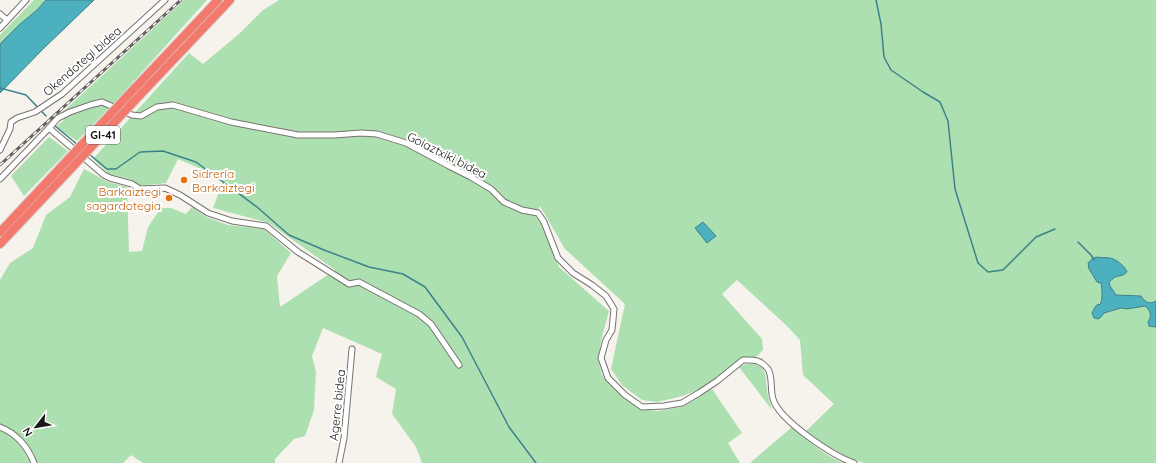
<svg xmlns="http://www.w3.org/2000/svg" width="1156" height="463" viewBox="0 0 1156 463" font-family="Quicksand,sans-serif">
<style>
.green{fill:#ade0b0}
.water{fill:#4db0be;stroke:#3d828b}
.lines{fill:none;stroke-linecap:round;stroke-linejoin:round}
.stream{stroke:#3d828b;stroke-width:1.5}
.minor-casing{stroke:#77736e;stroke-width:7}
.highway-casing{stroke:#d1d1d0;stroke-width:10}
.minor{stroke:#fff;stroke-width:5}
.highway{stroke:#f3796d;stroke-width:8}
.rail-casing{stroke:#63615d;stroke-width:3}
.rail{stroke:#fff;stroke-width:1.5;stroke-dasharray:4.5;stroke-linecap:butt}
.highway-bridge-casing{stroke:#d1d1d0;stroke-width:10;stroke-linecap:butt}
.highway-bridge{stroke:#f3796d;stroke-width:8}
.food-dot{fill:#e8710a;stroke:#fff;stroke-width:1.5}
.labels{text-anchor:middle;dominant-baseline:central;stroke-width:4;stroke-linejoin:round;paint-order:stroke}
.shield{fill:#fff;stroke:#5e5d5b;stroke-width:1}
.shield-label{font-size:11px;font-weight:bold;fill:#191815}
.street-label{font-size:12px;fill:#191815;stroke:#fff}
.food-label{font-size:12px;fill:#c56008;stroke:#fff;text-anchor:start}
</style>
<rect width="100%" height="100%" fill="#f6f2ec"/>
<!-- green -->
<g class="green">
<path d="M34 0H46L37 10 19 25 0 44V35Z"/>
<path d="M184 0H207L116 101 77 141 56 127 64 120 65 110Z"/>
<path d="M279 0H1156V463H864L837 454 806 431 834 404 803 375 800 340 787 326 737 280 722 294 762 339 763 350 756 357H743L723 373 699 390 679 397 657 402 642 400 622 385 611 369 625 304 565 249 540 206 535 216 541 222 559 267 609 311 602 337 598 359 602 375 614 389 640 409 658 411 682 407 712 389 742 433 728 443 740 463H422L416 447 392 414 396 389 376 377 382 354 323 328 312 356 316 372 314 410 305 436 294 439 275 459V463H143L131 455 123 463H0V280L10 263 33 248 46 215 70 197 84 169 108 182 127 187 129 252 142 251 148 227 161 208H171L186 214 192 207 206 217 228 225 264 229 291 253 277 276 280 307 335 270 269 223 213 208 224 179 178 159 166 183 138 186 129 179 109 174 93 159 189 53 203 64 239 34 263 10Z"/>
<path d="M49 137 68 151 24 196 11 176Z"/>
<path d="M746 364H756L761 367 765 373 768 397 772 410 739 367Z"/>
<path d="M792 427C806 439 826 457 844 463H750Z"/>
</g>
<!-- water -->
<g class="water">
<path d="M46 0H94L43 49 0 93V44L19 25 37 10Z"/>
<path d="M703 222 716 236 707 243 695 228Z"/>
<path d="M1096 257C1100 258 1104 257 1109 258 1115 258 1125 266 1127 272L1123 275 1115 277 1109 282 1110 286 1116 295 1141 296C1145 302 1149 305 1156 301V327L1149 326 1148 322C1152 316 1151 311 1145 306L1127 309 1121 308 1104 313 1101 317 1098 319 1094 318 1092 313 1095 307 1098 304 1100 305C1103 299 1102 290 1101 283L1097 282 1089 269 1088 263 1092 259Z"/>
</g>
<g class="lines">
<!-- stream -->
<g class="stream">
<path d="M876 0 881 24 884 57 891 70 923 92 940 102 948 121 955 189 978 263 988 272 1003 270 1036 237 1055 229"/>
<path d="M0 88 26 95 46 116"/>
<path d="M55 126 78 145"/>
<path d="M89 154 107 169H116L140 152 163 151 196 162 257 207 289 235 324 250 369 267 403 274 425 287 462 337 509 427 536 463"/>
<path d="M1078 242 1091 255 1094 260"/>
</g>
<!-- minor casing -->
<g class="minor-casing">
<g id="minor">
<path d="M0 14 7 20"/>
<path d="M0 28 26 0"/>
<path d="M49 128 58 118 70 112 90 105 102 102 132 115 141 116 157 107 173 105 231 122 298 135H334L361 133 377 134 406 143 449 166 471 177 491 189 504 202 522 210 538 213 544 222 558 258 573 273 592 285 606 296 614 309 612 330 606 340 601 358 608 378 625 395 642 407 664 406 682 403 699 393 717 381 743 360C754 360 760 359 768 369 773 377 770 390 773 399 779 420 833 456 854 463"/>
<path d="M0 150 10 129 11 122 17 118 35 112 62 94 165 0"/>
<path d="M0 179 49 128 104 175 110 178 132 184 140 189 165 188 180 195 208 213 232 221 266 226 298 252 349 284 359 282 419 314 431 324 459 365"/>
<path d="M0 427C16 433 28 447 34 463"/>
<path d="M339 463 344 438 352 349"/>
</g>
</g>
<!-- highway casing -->
<g class="highway-casing">
<g id="highway">
<path d="M133 90 218 0"/>
<path d="M140 95 230 0"/>
<path d="M0 232 60 168"/>
<path d="M0 244 66 174"/>
</g>
</g>
<!-- minor -->
<use href="#minor" class="minor"/>
<!-- highway -->
<use href="#highway" class="highway"/>
<!-- rail casing -->
<g class="rail-casing">
<path id="rail" d="M0 165 181 0"/>
</g>
<!-- rail -->
<use href="#rail" class="rail"/>
<!-- highway-bridge casing -->
<g class="highway-bridge-casing">
<g id="highway-bridge">
<path d="M60 168 133 90"/>
<path d="M66 174 140 95"/>
</g>
</g>
<!-- highway-bridge -->
<use href="#highway-bridge" class="highway-bridge"/>
</g>
<!-- markers -->
<g class="food-dot">
<circle cx="184" cy="180" r="4"/>
<circle cx="169" cy="198" r="4"/>
</g>
<g class="labels">
<!-- shield labels -->
<rect class="shield" x="86" y="126" width="34" height="18" rx="3"/>
<g class="shield-label">
<text x="103" y="135">GI-41</text>
</g>
<!-- street labels -->
<g class="street-label">
<text transform="translate(82 61) rotate(-41)">Okendotegi bidea</text>
<text transform="translate(447 155) rotate(27)">Goiaztxiki bidea</text>
<text transform="translate(337 405) rotate(-84)">Agerre bidea</text>
</g>
<!-- food labels -->
<g class="food-label">
<text x="192" y="173">Sidrería<tspan x="192" dy="14">Barkaiztegi</tspan></text>
<text x="161" y="191" text-anchor="end">Barkaiztegi<tspan x="161" dy="14">sagardotegia</tspan></text>
</g>
</g>
<!-- north arrow -->
<g transform="translate(36 427) rotate(239)" stroke="#ffffff" stroke-width="3" paint-order="stroke">
<path d="M0-3L7 15L0 10L-7 15Z" fill="#191815"/>
<text y="-6" font-size="11" font-weight="bold" text-anchor="middle" fill="#191815">N</text>
</g>
</svg>
